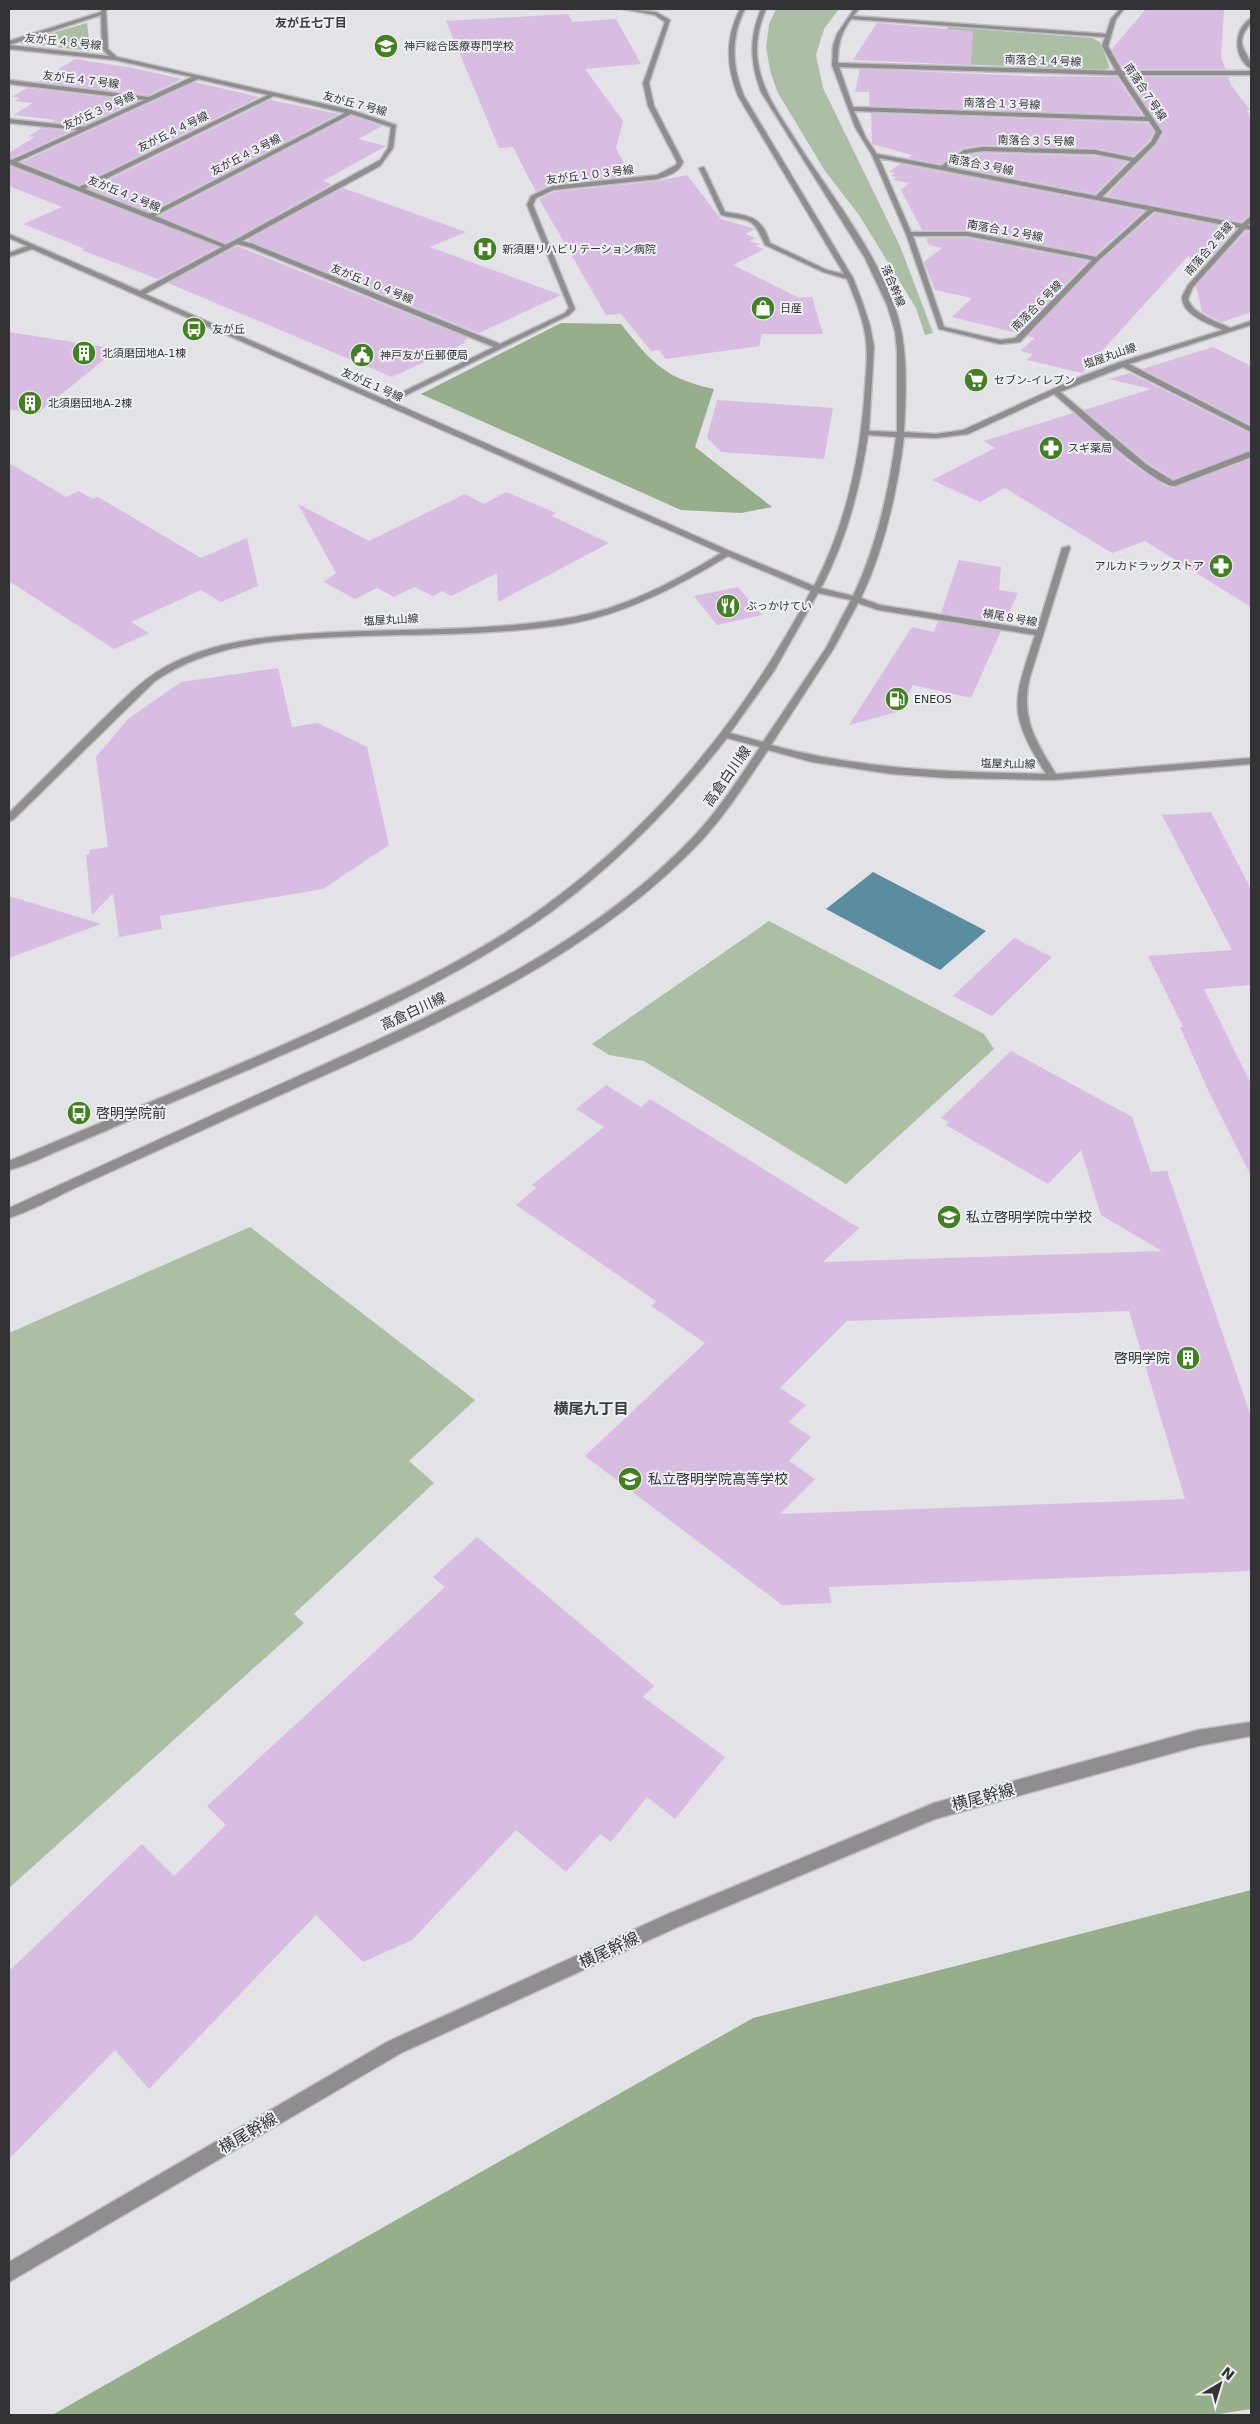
<svg xmlns="http://www.w3.org/2000/svg" width="1260" height="2424" viewBox="0 0 1260 2424" font-family="'DejaVu Sans','Noto Sans JP',sans-serif">
<style>
.green{fill:#acbfa4}
.forest{fill:#96af8a}
.water{fill:#5b8da0}
.building{fill:#d8bce2;fill-rule:evenodd}
.lines{fill:none;stroke-linecap:round;stroke-linejoin:round}
.minor-casing{stroke:#bfbfc3;stroke-width:3}
.minor{fill:#8f8d8d;fill-rule:evenodd}
.labels{text-anchor:middle;dominant-baseline:central;stroke-width:4;stroke-linejoin:round;paint-order:stroke}
.far-street-label{font-size:11px;fill:#333335;stroke:#eff0f4}
.far-poi-label{font-size:11px;fill:#333335;stroke:#eff0f4;text-anchor:start}
.far-neighbourhood-label{font-size:12px;font-weight:bold;fill:#3b3b3f;stroke:#eff0f4}
.street-label{font-size:14px;fill:#333335;stroke:#eff0f4}
.poi-label{font-size:14px;fill:#333335;stroke:#eff0f4;text-anchor:start}
.neighbourhood-label{font-size:15px;font-weight:bold;fill:#3b3b3f;stroke:#eff0f4}
.near-street-label{font-size:16px;fill:#333335;stroke:#eff0f4}
</style>
<rect width="100%" height="100%" fill="#e2e2e7"/>
<!-- green -->
<g class="green">
<path d="M776 9H839L824 29 816 55 823 88 900 246 933 333 925 335 916 308 859 215 825 171 778 93 771 74 766 48 769 24Z"/>
<path d="M87 23 90 51 19 43Z"/>
<path d="M948 27 1092 38 1100 42 1110 68 1100 70 933 63Z"/>
<path d="M769 921 984 1034 994 1049 846 1184 644 1061 609 1055 592 1044Z"/>
<path d="M250 1227 475 1400 409 1461 434 1483 294 1614 304 1623 9 1888V1333Z"/>
</g>
<!-- forest -->
<g class="forest">
<path d="M561 323 621 324C652 363 664 378 714 389L695 447 772 507 741 513 681 510 421 394Z"/>
<path d="M1251 1890V2409L1212 2415H52L753 2018Z"/>
</g>
<!-- water -->
<path class="water" d="M873 872 986 931 940 970 826 909Z"/>
<!-- building -->
<g class="building">
<path d="M1146 9H1224L1221 58 1226 69H1123L1112 49Z"/>
<path d="M568 14 573 22 616 19 641 64 585 69 623 121 616 148 631 176 552 184 536 192 513 147 499 148 446 21Z"/>
<path d="M877 23 973 31 971 65 853 60Z"/>
<path d="M75 59 133 68 182 79 149 95 38 82Z"/>
<path d="M860 69 1028 76 1117 77 1142 115 870 106 869 92H855Z"/>
<path d="M1128 77H1228L1231 85 1250 110H1247L1251 120V214L1241 222 1106 196 1156 145 1164 133Z"/>
<path d="M195 82 259 97 79 185 22 162Z"/>
<path d="M27 88 137 101 84 125 52 122 56 120 14 115 33 103 15 101 20 98 12 97Z"/>
<path d="M270 100 339 114 150 212 90 189Z"/>
<path d="M871 113 1148 123 1154 132 1149 141 1133 156 1095 148 983 145 963 148 941 164 908 158 912 155 872 144Z"/>
<path d="M351 116 382 126 358 139 386 146 323 181 332 184 226 243 159 216Z"/>
<path d="M42 128 71 131 12 158 9 157V153L35 137 29 136Z"/>
<path d="M983 153 1095 156 1127 162 1095 194 952 166 969 155Z"/>
<path d="M900 164 1144 211 1095 255 968 230H922L901 190 909 183 893 180 897 177 891 176 895 173 889 172Z"/>
<path d="M9 166 218 247 158 279 81 250 85 249 23 224 62 207 9 186Z"/>
<path d="M687 175 721 219 755 229 745 234 756 238 749 241 760 244 755 246 764 249 733 265 799 298 812 297 823 334H762L759 346 666 359 659 350 651 351 621 314 606 315 539 199 554 192 658 181Z"/>
<path d="M343 188 466 232 430 247 561 295 479 333 247 240Z"/>
<path d="M1155 213 1235 229 1194 276 1189 255 1082 373 1027 360 1033 354 1020 351 1035 338 1028 336 1100 261Z"/>
<path d="M1246 231 1251 232V312L1222 322 1202 312 1196 286Z"/>
<path d="M926 238H968L1088 261 1017 333 952 317 972 298 935 290 924 262 942 248 929 245Z"/>
<path d="M237 246 468 338 463 341 467 342 392 377 168 283Z"/>
<path d="M9 332 117 349 37 414 9 409Z"/>
<path d="M1213 347 1251 366V425L1142 369Z"/>
<path d="M1130 373 1251 434V450L1173 479 1148 463 1084 410 1151 389 1109 379Z"/>
<path d="M717 400 833 408 824 459 721 452 707 438Z"/>
<path d="M1073 413 1132 464 1164 485 1174 488 1251 459V607L1145 541 1112 553 1005 488 980 502 932 480 995 448 984 441Z"/>
<path d="M9 463 66 497 79 491 93 499 98 497 201 558 247 538 258 586 221 602 201 590 131 622 149 633 114 649 9 581Z"/>
<path d="M506 492 556 513 552 516 609 543 498 602 497 573 451 596 442 591 433 596 414 587 394 597 377 588 355 599 324 582 336 573 298 504 369 541 465 494 484 504Z"/>
<path d="M959 560 1001 567 999 590 1018 593 1004 623 941 613Z"/>
<path d="M738 587 762 615 717 625 694 596Z"/>
<path d="M938 621 1001 631 971 698 913 685 897 712 849 725 912 627 934 632Z"/>
<path d="M278 668 292 727 318 723 367 747 389 845 323 889 160 916 162 929 119 937 113 893 92 915 86 855 90 854 89 850 108 847 96 757 128 719 181 682Z"/>
<path d="M1211 812 1251 889V987L1250 985 1204 989 1251 1084V1176L1209 1092 1180 1027H1183L1148 956 1232 950 1162 815Z"/>
<path d="M9 896 101 924 9 958Z"/>
<path d="M1014 938 1052 957 992 1016 953 996Z"/>
<path d="M1011 1051 1132 1117 1151 1172 1167 1171 1251 1417V1571L829 1587 831 1603 782 1605 585 1456 705 1343 651 1306 656 1301 516 1205 536 1188 532 1185 604 1127 576 1109 606 1085 641 1107 650 1099 859 1228 823 1262 1162 1251 1101 1215 1081 1150 1048 1184 946 1125 949 1122 941 1118ZM1129 1311 1185 1499 780 1514 815 1479 789 1461 811 1437 789 1422 806 1405 780 1388 847 1321Z"/>
<path d="M477 1537 654 1686 643 1697 725 1757 675 1819 647 1797 611 1842 600 1834 566 1872 516 1830 412 1940 363 1962 316 1915 149 2089 115 2050 9 2159V1971L142 1844 174 1876 226 1825 207 1806 445 1587 433 1577Z"/>
</g>
<g class="lines">
<!-- minor casing -->
<g class="minor-casing">
<g id="minor">
<path d="M101 9H106L108 49 117 57 351 110 396 125 393 148 380 166 242 241 253 244 500 344 565 313 569 308 527 205 531 196 552 186 657 175 676 165 677 162 648 106 643 83 665 22 655 15 623 9 656 12 670 20 649 83 654 106 683 162C680 172 667 176 658 179L553 190 536 198 533 205 575 309 569 315 392 402 730 551 814 586C846 525 861 455 865 387 866 372 868 357 866 341 864 320 855 299 847 279L823 272 765 245C752 215 751 222 721 215L699 168 704 167 725 212C750 216 762 216 770 243L827 270 844 274 738 96C726 66 725 38 740 9H745C730 39 732 66 744 96L853 278 862 301 870 326 874 347 869 431 897 432V351L895 331 887 305 865 258 761 92C750 63 749 38 761 9H766C758 28 754 48 759 68 764 93 779 114 793 136 827 190 872 244 894 305 909 345 906 390 904 432L936 434 963 430 1075 379 1120 362 1223 330C1209 324 1182 315 1182 297L1188 285 1239 228 1154 211 1099 260 1020 342 1000 344 939 329 906 234 872 155 855 127 832 65 833 46 837 34 854 9H859L853 16 1106 34 1111 19 1120 9H1124L1116 19 1108 46 1122 71H1251V75H1124L1162 132 1155 144 1102 197 1242 224 1251 216V222L1248 225 1251 226V230L1245 229 1193 287 1188 299C1193 314 1216 321 1230 328L1251 321V325L1129 364 1251 427V432L1123 367 1060 392 1147 465 1173 481 1248 452H1251V457L1175 486C1156 488 1073 410 1054 394L968 434 936 438 904 437C897 492 885 547 861 598L880 605 1037 630 1062 548 1069 546 1070 548 1030 677C1020 716 1035 741 1056 774L1251 758V764L1053 780 948 778 892 774 812 762 768 750C748 780 728 811 704 838 578 974 381 1048 216 1124 169 1145 122 1167 75 1188 54 1198 31 1211 9 1218V1208C107 1163 205 1118 303 1074 443 1010 589 948 696 834 720 808 740 777 760 747L727 738C676 803 618 863 551 912 443 989 315 1041 194 1093 153 1110 113 1128 72 1145 51 1153 30 1165 9 1170V1161C115 1117 222 1073 327 1025 402 990 478 955 545 906 659 823 746 714 811 591L728 556C678 586 626 614 569 624 500 635 430 634 361 636 291 639 214 640 154 682L13 820 9 821V813C39 783 69 753 99 723 120 703 140 681 165 667 218 638 280 635 339 632 415 629 493 631 568 618 623 609 674 582 721 553L32 249 9 257V253L27 246 9 238V234L140 291 222 247 9 164V159L12 160 78 130 9 123V119L84 127 144 100 9 84V80L149 97 192 77 115 60 9 49V45L109 56 102 49 101 15 9 45V41L101 12ZM851 19 1105 37 1102 46 1116 71 838 63C837 47 841 32 851 19ZM839 67 1118 75 1146 117 853 107ZM198 79 268 95 79 187 17 162ZM274 96 345 113 150 214 85 189ZM854 111 1149 121 1156 132 1151 142 1134 158 1095 150 983 147 964 150 941 166 877 154 866 138ZM351 114 391 127 388 148 380 160 226 245 155 216ZM983 151 1095 154 1131 161 1096 196 947 167 968 153ZM879 158 1148 210 1096 257 968 232H911ZM913 236H968L1092 260 1015 338 1000 340 944 327ZM237 244 249 247 494 347 386 400 145 294ZM868 435 896 437C889 491 877 546 853 596L821 588C846 541 860 489 868 435ZM818 593 851 600 826 648 763 742 730 733 774 671ZM858 603 878 610 1035 635C1013 702 1007 712 1046 774 953 772 862 770 771 745L834 648Z"/>
<path d="M1251 18V23C1230 47 1252 52 1251 69 1233 57 1233 30 1251 18Z"/>
<path d="M1251 1722V1736L1198 1746 935 1819 680 1926 401 2053 9 2282V2262L389 2041 668 1914 934 1803 1198 1730Z"/>
</g>
</g>
<!-- minor -->
<use href="#minor" class="minor"/>
</g>
<!-- icons -->
<defs>
<g id="school-disc" transform="scale(1.25)"><circle r="9.5" fill="#418121" stroke="#eff0f4"/><path d="M0-5L7-2L0 1L-7-2ZM-4 1L0 2.5L4 1V4Q0 6-4 4Z" fill="#fff"/></g>
<g id="hospital-disc" transform="scale(1.25)"><circle r="9.5" fill="#418121" stroke="#eff0f4"/><path d="M-5-5h3v3.5h4V-5h3V5h-3V1.5h-4V5h-3Z" fill="#fff"/></g>
<g id="shop-disc" transform="scale(1.25)"><circle r="9.5" fill="#418121" stroke="#eff0f4"/><path d="M-5-2.5h2.3a2.7 3.5 0 0 1 5.4 0H5L5.5 6h-11ZM-1.5-2.5h3a1.5 2.3 0 0 0-3 0Z" fill="#fff"/></g>
<g id="bus-disc" transform="scale(1.25)"><circle r="9.5" fill="#418121" stroke="#eff0f4"/><path d="M-5-6H5V4H4V6H2V4H-2V6H-4V4H-5ZM-3.5-4V0h7V-4ZM-3.5 1.2v1.5H-2V1.2ZM2 1.2v1.5H3.5V1.2Z" fill="#fff"/></g>
<g id="building-disc" transform="scale(1.25)"><circle r="9.5" fill="#418121" stroke="#eff0f4"/><path d="M-4-6H4V6H1V3H-1V6H-4ZM-2.5-4.3h1.7v1.8h-1.7ZM.8-4.3h1.7v1.8H.8ZM-2.5-1h1.7V.8h-1.7ZM.8-1h1.7V.8H.8Z" fill="#fff"/></g>
<g id="civic-disc" transform="scale(1.25)"><circle r="9.5" fill="#418121" stroke="#eff0f4"/><path d="M-.6-6.5H3V-4.5H.6V-3L4-1V1h2V6H-6V1h2V-1L-.6-3ZM-1.2 2.5V6h2.4V2.5Z" fill="#fff"/></g>
<g id="supermarket-disc" transform="scale(1.25)"><circle r="9.5" fill="#418121" stroke="#eff0f4"/><path d="M-6-5.5h2.5l.6 2H6L4.5 2H-2.5L-4.4-4H-6ZM-1.5 3.2a1.3 1.3 0 1 0 .1 0ZM3 3.2a1.3 1.3 0 1 0 .1 0Z" fill="#fff"/></g>
<g id="pharmacy-disc" transform="scale(1.25)"><circle r="9.5" fill="#418121" stroke="#eff0f4"/><path d="M-2-6h4v4h4v4h-4v4h-4v-4h-4v-4h4Z" fill="#fff"/></g>
<g id="restaurant-disc" transform="scale(1.25)"><circle r="9.5" fill="#418121" stroke="#eff0f4"/><path d="M-5-6h1v4h1v-4h1v4h1v-4h1v5L-1.5 .5V6h-2V.5L-5-1ZM5-6V6H3V1.5H1.5Q1.5-4 5-6Z" fill="#fff"/></g>
<g id="fuel-disc" transform="scale(1.25)"><circle r="9.5" fill="#418121" stroke="#eff0f4"/><path d="M-5.5-6h7V0h2V4h1.3V-2.5L3-4.5l.8-.8L6-3V5H2.5V1h-1V6h-7ZM-4.2-4.7v3.2H.2V-4.7Z" fill="#fff"/></g>
</defs>
<g fill-rule="evenodd">
<use href="#school-disc" x="386" y="46"/>
<use href="#hospital-disc" x="485" y="249"/>
<use href="#shop-disc" x="763" y="308"/>
<use href="#bus-disc" x="194" y="329"/>
<use href="#building-disc" x="84" y="353"/>
<use href="#civic-disc" x="362" y="355"/>
<use href="#supermarket-disc" x="976" y="380"/>
<use href="#building-disc" x="30" y="403"/>
<use href="#pharmacy-disc" x="1051" y="448"/>
<use href="#pharmacy-disc" x="1221" y="566"/>
<use href="#restaurant-disc" x="728" y="606"/>
<use href="#fuel-disc" x="897" y="699"/>
<use href="#bus-disc" x="79" y="1113"/>
<use href="#school-disc" x="949" y="1217"/>
<use href="#building-disc" x="1188" y="1358"/>
<use href="#school-disc" x="630" y="1479"/>
</g>
<g class="labels">
<!-- far-street labels -->
<g class="far-street-label">
<text transform="translate(63 42) rotate(6)">友が丘４８号線</text>
<text transform="translate(1043 61) rotate(2)">南落合１４号線</text>
<text transform="translate(81 80) rotate(7)">友が丘４７号線</text>
<text transform="translate(1145 92) rotate(56)">南落合７号線</text>
<text transform="translate(355 104) rotate(15)">友が丘７号線</text>
<text transform="translate(1002 104) rotate(2)">南落合１３号線</text>
<text transform="translate(99 111) rotate(-24)">友が丘３９号線</text>
<text transform="translate(173 132) rotate(-26)">友が丘４４号線</text>
<text transform="translate(1036 141) rotate(1)">南落合３５号線</text>
<text transform="translate(246 155) rotate(-27)">友が丘４３号線</text>
<text transform="translate(981 165) rotate(11)">南落合３号線</text>
<text transform="translate(590 175) rotate(-7)">友が丘１０３号線</text>
<text transform="translate(124 194) rotate(22)">友が丘４２号線</text>
<text transform="translate(1005 231) rotate(10)">南落合１２号線</text>
<text transform="translate(1209 249) rotate(-49)">南落合２号線</text>
<text transform="translate(372 284) rotate(22)">友が丘１０４号線</text>
<text transform="translate(893 286) rotate(67)">落合幹線</text>
<text transform="translate(1037 306) rotate(-45)">南落合６号線</text>
<text transform="translate(1110 356) rotate(-19)">塩屋丸山線</text>
<text transform="translate(372 385) rotate(24)">友が丘１号線</text>
<text transform="translate(1010 618) rotate(10)">横尾８号線</text>
<text transform="translate(391 620) rotate(-3)">塩屋丸山線</text>
<text transform="translate(1008 764) rotate(1)">塩屋丸山線</text>
</g>
<!-- far-poi labels -->
<g class="far-poi-label">
<text x="404" y="46">神戸総合医療専門学校</text>
<text x="502" y="249">新須磨リハビリテーション病院</text>
<text x="780" y="308">日産</text>
<text x="212" y="329">友が丘</text>
<text x="102" y="353">北須磨団地A-1棟</text>
<text x="380" y="355">神戸友が丘郵便局</text>
<text x="994" y="380">セブン-イレブン</text>
<text x="48" y="403">北須磨団地A-2棟</text>
<text x="1068" y="448">スギ薬局</text>
<text x="1204" y="566" text-anchor="end">アルカドラッグストア</text>
<text x="746" y="606">ぶっかけてい</text>
<text x="914" y="699">ENEOS</text>
</g>
<!-- far-neighbourhood labels -->
<g class="far-neighbourhood-label">
<text x="311" y="23">友が丘七丁目</text>
</g>
<!-- street labels -->
<g class="street-label">
<text transform="translate(727 776) rotate(-55)">高倉白川線</text>
<text transform="translate(413 1011) rotate(-25)">高倉白川線</text>
</g>
<!-- poi labels -->
<g class="poi-label">
<text x="96" y="1113">啓明学院前</text>
<text x="966" y="1217">私立啓明学院中学校</text>
<text x="1170" y="1358" text-anchor="end">啓明学院</text>
<text x="648" y="1479">私立啓明学院高等学校</text>
</g>
<!-- neighbourhood labels -->
<g class="neighbourhood-label">
<text x="591" y="1409">横尾九丁目</text>
</g>
<!-- near-street labels -->
<g class="near-street-label">
<text transform="translate(983 1797) rotate(-15)">横尾幹線</text>
<text transform="translate(609 1950) rotate(-25)">横尾幹線</text>
<text transform="translate(248 2133) rotate(-30)">横尾幹線</text>
</g>
</g>
<!-- border -->
<rect width="1260" height="2424" fill="none" stroke="#333335" stroke-width="20"/>
<!-- north arrow -->
<g transform="translate(1220 2384) rotate(38)" stroke="#eff0f4" stroke-width="4" paint-order="stroke">
<path d="M0-4L9 19L0 12L-9 19Z" fill="#333335"/>
<text y="-8" font-size="14" font-weight="bold" text-anchor="middle" fill="#333335">N</text>
</g>
</svg>
